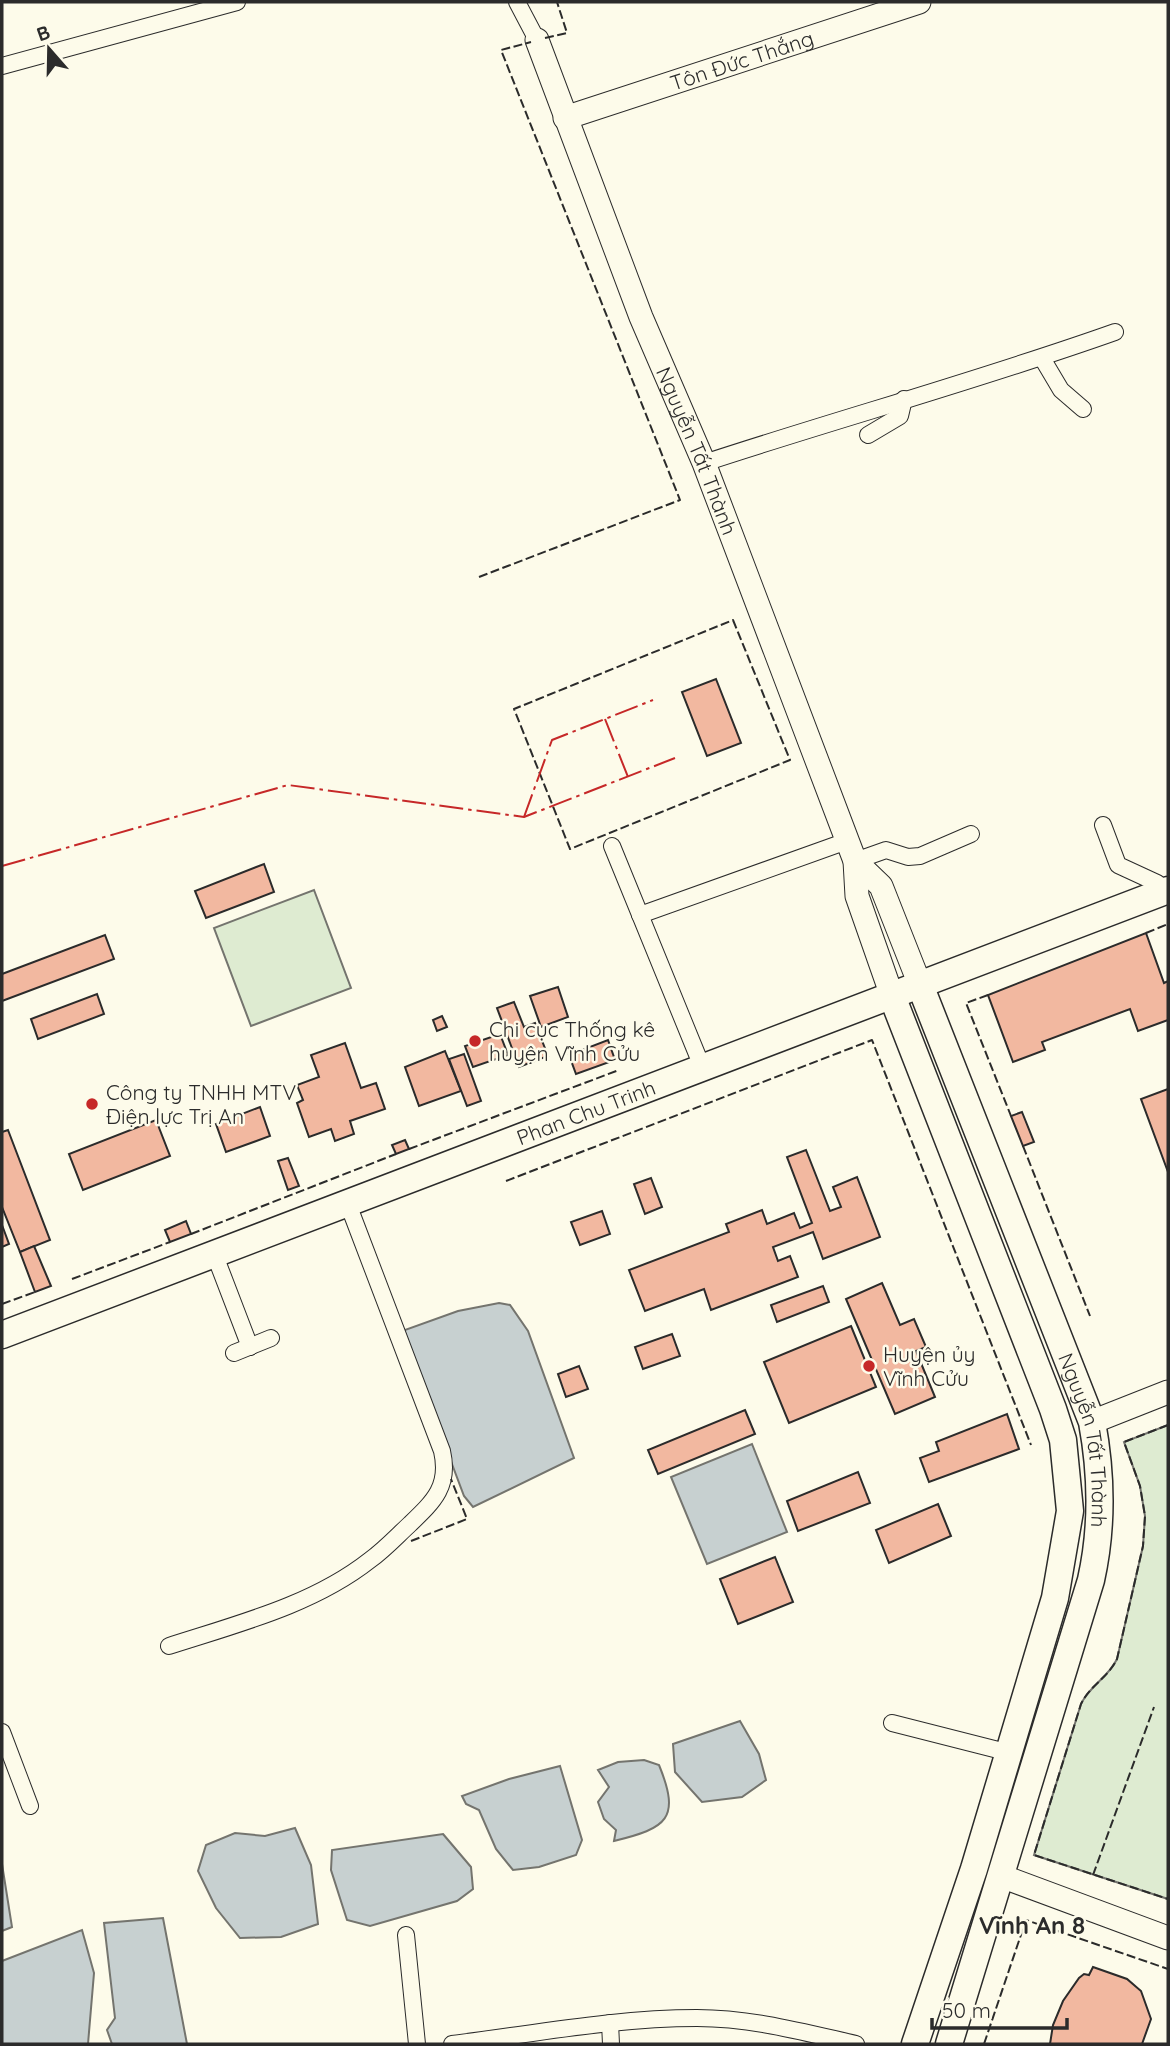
<svg xmlns="http://www.w3.org/2000/svg" width="1170" height="2046" viewBox="0 0 1170 2046" font-family="Quicksand,sans-serif">
<style>
.green{fill:#deebd1;stroke:#74746e;stroke-width:2}
.water{fill:#c7d0d0;stroke:#74746e;stroke-width:2}
.building{fill:#f2b8a0;stroke:#2b2b2b;stroke-width:2}
.lines{fill:none;stroke-linecap:round;stroke-linejoin:round}
.street-casing{stroke:#2b2b2b;stroke-width:18}
.secondary-casing{stroke:#2b2b2b;stroke-width:25}
.primary-casing{stroke:#2b2b2b;stroke-width:29}
.street{stroke:#fdfbea;stroke-width:16}
.secondary{stroke:#fdfbea;stroke-width:23}
.primary{stroke:#fdfbea;stroke-width:26}
.fence{stroke:#2b2b2b;stroke-width:2;stroke-dasharray:9 3.5;stroke-linecap:butt}
.power{stroke:#c62828;stroke-width:2;stroke-dasharray:24 5 3.5 5;stroke-linecap:butt}
.poi-dot{fill:#c62828;stroke:#fdfbea;stroke-width:2.5}
.labels{text-anchor:middle;dominant-baseline:central;stroke-width:5;stroke-linejoin:round;paint-order:stroke}
.street-label{font-size:21px;fill:#2b2b2b;stroke:#fdfbea}
.poi-label{font-size:21px;fill:#2b2b2b;stroke:#fdfbea;text-anchor:start}
.quarter-label{font-size:24px;font-weight:bold;fill:#2b2b2b;stroke:#fdfbea}
</style>
<rect width="100%" height="100%" fill="#fdfbea"/>
<!-- green -->
<g class="green">
<path d="M314 890 351 988 251 1026 214 928Z"/>
<path d="M1168 1425V1899L1034 1855 1081 1704C1090 1685 1108 1678 1117 1659L1143 1546 1145 1516 1140 1486 1124 1442Z"/>
</g>
<!-- water -->
<g class="water">
<path d="M499 1303 510 1305 528 1331 574 1458 473 1507 464 1496 402 1331 458 1311Z"/>
<path d="M752 1444 787 1532 707 1564 671 1477Z"/>
<path d="M740 1721 759 1754 766 1780 742 1797 702 1802 675 1772 673 1744Z"/>
<path d="M644 1760 659 1765C681 1819 667 1828 614 1841L616 1830 604 1819 598 1802 609 1787 598 1770 618 1762Z"/>
<path d="M560 1766 582 1840 576 1855 539 1867 513 1870 496 1849 479 1810 466 1804 462 1796 509 1779Z"/>
<path d="M295 1828 311 1865 318 1924 281 1937 240 1938 216 1908 198 1871 206 1845 235 1833 265 1836Z"/>
<path d="M443 1834 471 1867 473 1889 457 1901 370 1926 347 1920 331 1870 332 1850Z"/>
<path d="M2 1864 12 1927 2 1931Z"/>
<path d="M163 1918 187 2044H112L107 2030 115 2018 104 1923Z"/>
<path d="M82 1930 94 1973 88 2044H2V1961Z"/>
</g>
<!-- building -->
<g class="building">
<path d="M716 679 741 743 707 756 682 692Z"/>
<path d="M264 864 274 892 206 918 195 891Z"/>
<path d="M1146 933 1164 983 1168 981V1020L1138 1031 1130 1009 1042 1042 1045 1050 1013 1062 988 995Z"/>
<path d="M105 935 114 959 2 1001V974Z"/>
<path d="M558 987 568 1017 541 1027 530 996Z"/>
<path d="M97 994 104 1014 38 1039 31 1019Z"/>
<path d="M514 1002 524 1027 535 1023 548 1056 519 1067 497 1008Z"/>
<path d="M442 1016 447 1027 437 1031 433 1020Z"/>
<path d="M500 1034 508 1055 473 1067 465 1046Z"/>
<path d="M608 1040 615 1060 576 1074 569 1055Z"/>
<path d="M345 1043 361 1088 376 1083 385 1109 350 1121 354 1134 335 1141 331 1129 309 1137 297 1103 303 1100 297 1085 319 1077 311 1055Z"/>
<path d="M445 1051 461 1091 419 1106 405 1067Z"/>
<path d="M464 1054 481 1101 467 1106 449 1059Z"/>
<path d="M1168 1089V1172L1141 1099Z"/>
<path d="M260 1107 270 1136 226 1152 216 1124Z"/>
<path d="M1022 1112 1034 1142 1023 1146 1011 1116Z"/>
<path d="M156 1120 170 1156 83 1190 69 1154Z"/>
<path d="M8 1130 50 1240 20 1252 2 1207V1132Z"/>
<path d="M405 1140 409 1149 396 1154 392 1145Z"/>
<path d="M806 1150 830 1211 841 1207 833 1187 857 1177 880 1237 823 1259 813 1232 773 1247 778 1261 790 1256 798 1277 711 1310 704 1289 645 1311 629 1270 729 1232 726 1224 762 1210 767 1224 794 1213 800 1228 812 1223 787 1157Z"/>
<path d="M288 1158 299 1186 288 1190 278 1161Z"/>
<path d="M651 1178 662 1207 645 1214 634 1184Z"/>
<path d="M602 1211 610 1234 580 1245 571 1222Z"/>
<path d="M186 1221 191 1234 170 1242 165 1230Z"/>
<path d="M2 1225 9 1244 2 1247Z"/>
<path d="M34 1246 51 1286 35 1292 20 1252Z"/>
<path d="M882 1283 900 1325 914 1319 926 1347 916 1351 935 1397 895 1414 846 1299Z"/>
<path d="M823 1286 829 1302 777 1322 771 1305Z"/>
<path d="M851 1326 876 1387 789 1423 764 1362Z"/>
<path d="M672 1334 680 1356 643 1369 635 1347Z"/>
<path d="M579 1366 588 1389 566 1397 558 1374Z"/>
<path d="M745 1410 755 1434 658 1474 648 1450Z"/>
<path d="M1007 1414 1019 1449 929 1482 920 1458 939 1451 936 1442Z"/>
<path d="M858 1472 870 1503 798 1531 787 1501Z"/>
<path d="M938 1504 951 1536 889 1563 876 1530Z"/>
<path d="M775 1557 793 1602 738 1624 720 1579Z"/>
<path d="M1093 1967 1127 1979 1141 1991 1151 2019 1142 2044H1050L1053 2025 1063 2001 1079 1978 1084 1974 1089 1975Z"/>
</g>
<g class="lines">
<!-- street casing -->
<g class="street-casing">
<g id="street">
<path d="M517 2 537 40"/>
<path d="M2 66 237 2"/>
<path d="M1042 358 1061 390 1083 409"/>
<path d="M868 435 900 416 904 399"/>
<path d="M704 463C841 418 980 380 1115 332"/>
<path d="M1103 825 1118 865 1157 883 1165 891"/>
<path d="M612 846 703 1069"/>
<path d="M855 861 886 850 908 857 920 856 971 834"/>
<path d="M640 915 847 841"/>
<path d="M214 1253 250 1347"/>
<path d="M234 1353 271 1338"/>
<path d="M169 1646C237 1624 313 1605 370 1560 384 1550 397 1536 410 1524 434 1501 450 1486 442 1451L348 1204"/>
<path d="M892 1723 1010 1753"/>
<path d="M2 1732 30 1806"/>
<path d="M406 1935 417 2044"/>
<path d="M610 2023 611 2044"/>
<path d="M452 2044C533 2034 615 2018 697 2018 751 2018 803 2032 856 2044"/>
</g>
</g>
<!-- secondary casing -->
<g class="secondary-casing">
<g id="secondary">
<path id="s1" d="M537 40 641 317 704 463 855 861 857 896 892 996"/>
<path id="s2" d="M565 118 919 2"/>
<path d="M855 861 881 886 920 985"/>
<path d="M1092 1422 1168 1392"/>
<path d="M1001 1876 1168 1938"/>
</g>
</g>
<!-- primary casing -->
<g class="primary-casing">
<g id="primary">
<path id="s3" d="M920 985 1092 1422C1102 1476 1103 1526 1091 1580L949 2044"/>
<path d="M892 996 1053 1409 1063 1440 1070 1511 1055 1598 974 1869 915 2044"/>
<path id="s4" d="M2 1335 1168 890"/>
</g>
</g>
<!-- street -->
<use href="#street" class="street"/>
<!-- secondary -->
<use href="#secondary" class="secondary"/>
<!-- primary -->
<use href="#primary" class="primary"/>
<!-- fence -->
<g class="fence">
<path d="M545 38 567 33 557 2"/>
<path d="M479 577 680 500 501 50 531 42"/>
<path d="M733 620 790 760 570 849 514 709Z"/>
<path d="M1146 933 1168 924"/>
<path d="M988 995 966 1003 1011 1116"/>
<path d="M1023 1146 1090 1316"/>
<path d="M409 1149 619 1070"/>
<path d="M506 1181 872 1040 1031 1445"/>
<path d="M191 1234 396 1154"/>
<path d="M72 1279 170 1242"/>
<path d="M2 1304 35 1292"/>
<path d="M1168 1425 1124 1442 1140 1486 1145 1516 1143 1546 1117 1659C1108 1678 1090 1685 1081 1704L1034 1855 1168 1899"/>
<path d="M411 1541 467 1519 451 1479"/>
<path d="M1093 1875 1154 1707"/>
<path d="M984 2044 1026 1920 1168 1969"/>
</g>
<!-- power -->
<g class="power">
<path d="M605 719 628 777"/>
<path d="M524 817 552 740 653 700"/>
<path d="M2 866 288 785 524 817 675 758"/>
</g>
</g>
<!-- markers -->
<g class="poi-dot">
<circle cx="475" cy="1041" r="7"/>
<circle cx="92" cy="1104" r="7"/>
<circle cx="869" cy="1366" r="7"/>
</g>
<g class="labels">
<!-- street labels -->
<g class="street-label">
<text stroke="none"><textPath href="#s2" startOffset="186">Tôn Đức Thắng</textPath></text>
<text stroke="none"><textPath href="#s1" startOffset="441">Nguyễn Tất Thành</textPath></text>
<text stroke="none"><textPath href="#s4" startOffset="625">Phan Chu Trinh</textPath></text>
<text stroke="none"><textPath href="#s3" startOffset="486">Nguyễn Tất Thành</textPath></text>
</g>
<!-- poi labels -->
<g class="poi-label">
<text x="489" y="1029">Chi cục Thống kê<tspan x="489" dy="24">huyện Vĩnh Cửu</tspan></text>
<text x="106" y="1092">Công ty TNHH MTV<tspan x="106" dy="24">Điện lực Trị An</tspan></text>
<text x="883" y="1354">Huyện ủy<tspan x="883" dy="24">Vĩnh Cửu</tspan></text>
</g>
<!-- quarter labels -->
<g class="quarter-label">
<text x="1032" y="1925">Vĩnh An 8</text>
</g>
</g>
<!-- border -->
<rect width="1170" height="2046" fill="none" stroke="#2b2b2b" stroke-width="7"/>
<!-- north arrow -->
<g transform="translate(49 49) rotate(340)" stroke="#fdfbea" stroke-width="5" paint-order="stroke">
<path d="M0-5L12 26L0 18L-12 26Z" fill="#2b2b2b"/>
<text y="-10" font-size="19" font-weight="bold" text-anchor="middle" fill="#2b2b2b">B</text>
</g>
<!-- scale -->
<path d="M932 2018v10h135v-10" fill="none" stroke="#2b2b2b" stroke-width="3.5"/>
<text x="942" y="2018" font-size="21" fill="#2b2b2b" stroke="#fdfbea" stroke-width="5" paint-order="stroke">50 m</text>
</svg>
